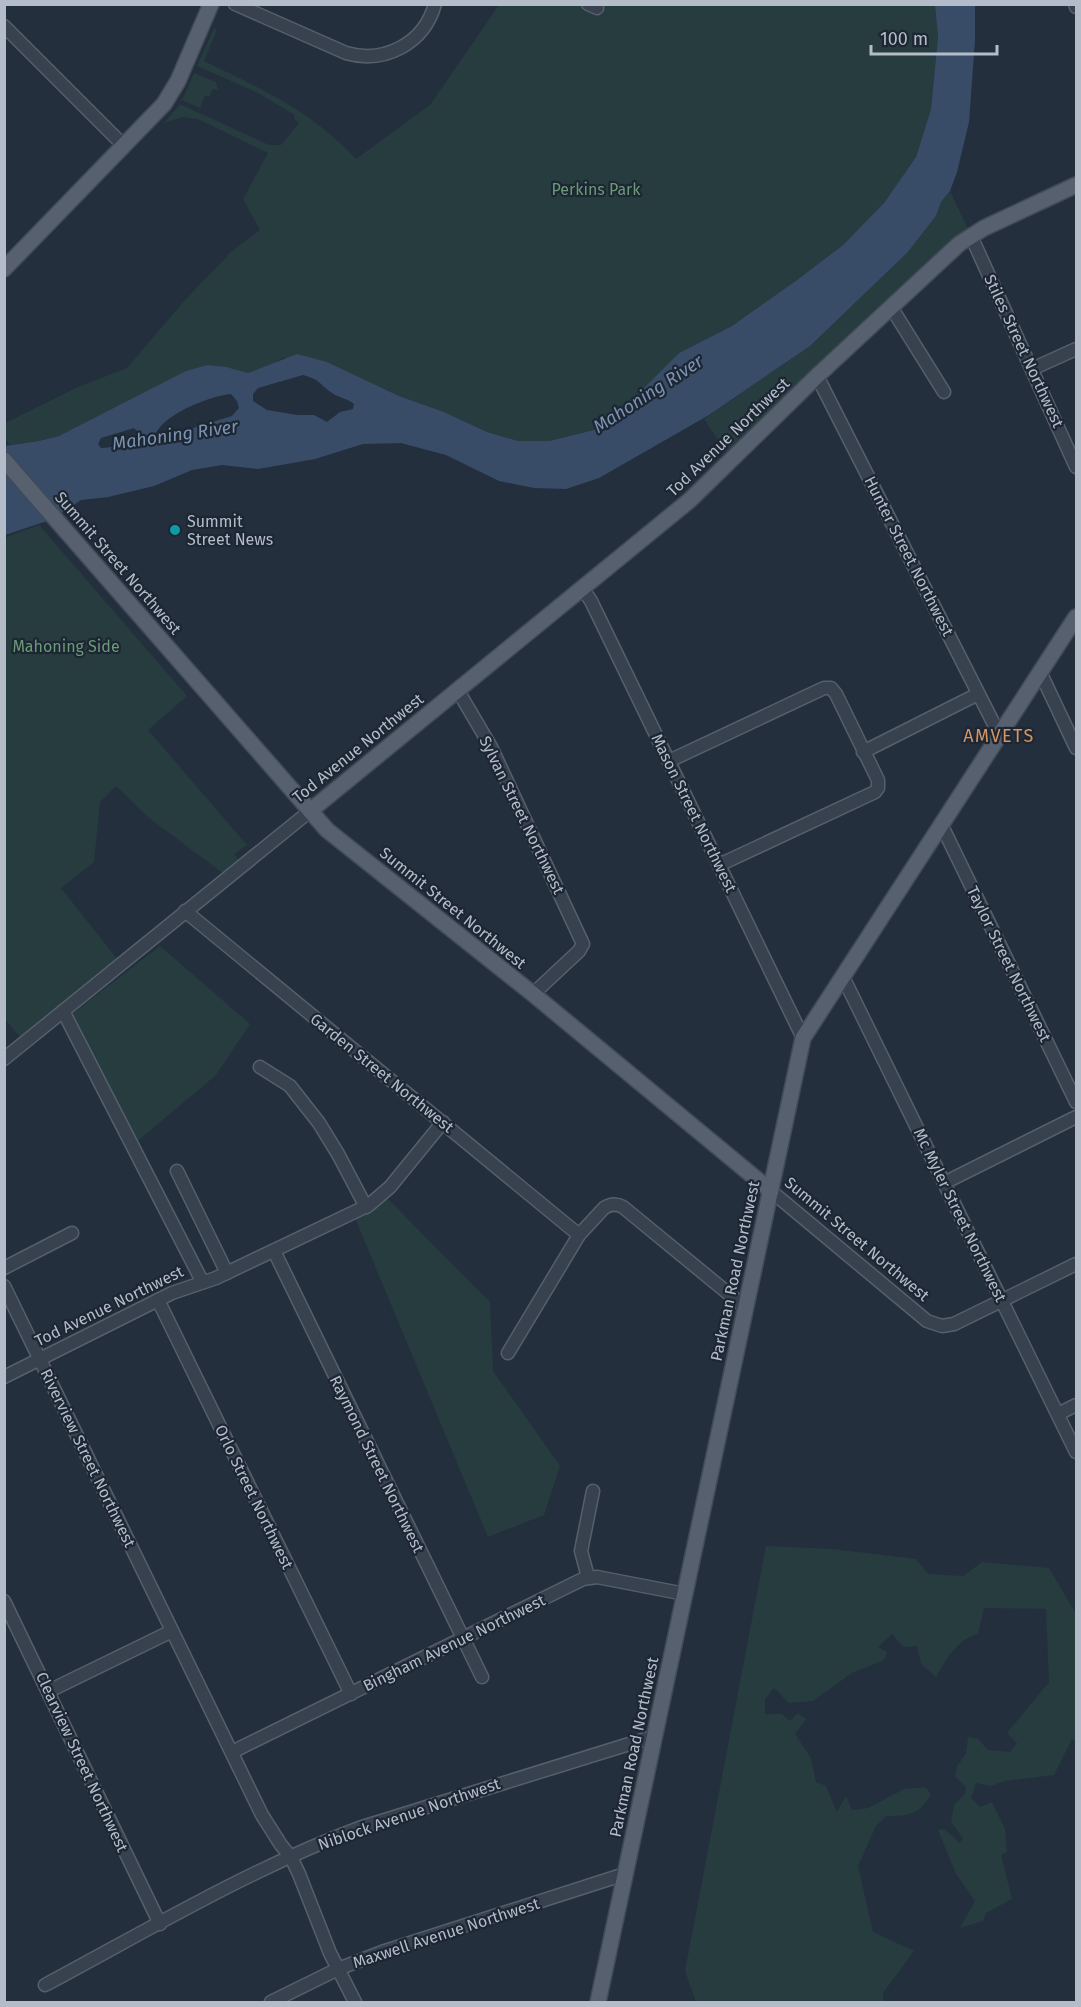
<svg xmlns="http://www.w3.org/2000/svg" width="1081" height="2007" viewBox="0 0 1081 2007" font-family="'Fira Sans',sans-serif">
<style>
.green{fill:#263c3f}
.water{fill:#394c67;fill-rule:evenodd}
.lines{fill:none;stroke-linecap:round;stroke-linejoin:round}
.minor-casing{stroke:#565f6c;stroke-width:15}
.major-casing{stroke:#414a57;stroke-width:18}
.minor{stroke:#38414e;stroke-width:12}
.major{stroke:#56606e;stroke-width:15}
.culture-dot{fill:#0f9aa8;stroke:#1d2633;stroke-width:2}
.labels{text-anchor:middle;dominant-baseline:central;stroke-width:4.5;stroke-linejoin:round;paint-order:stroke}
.park-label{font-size:16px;fill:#6b9a76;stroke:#1d2633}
.street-label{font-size:16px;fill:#b4bcc9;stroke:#1d2633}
.poi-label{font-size:16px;fill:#b4bcc9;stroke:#1d2633;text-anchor:start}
.water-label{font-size:18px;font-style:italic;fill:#7c92b1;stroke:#1d2633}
.neighbourhood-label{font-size:18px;letter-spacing:1.5px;fill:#d59563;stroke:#1d2633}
</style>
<rect width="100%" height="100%" fill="#242f3e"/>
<!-- green -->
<g class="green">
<path d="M499 5H935L938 37 931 109 916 157 884 203 843 245 797 280 732 326 679 353 642 390 622 415 594 430 549 441H518L487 432 444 412 399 396 327 362 283 358 269 366 248 373 120 406 59 436 39 441 10 445 5 438V423L78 387 127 368 185 300 232 251 260 230 243 199 268 153 198 119 182 117 164 123 180 104 269 145H281L299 123 294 119 295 115 258 93 197 66 214 28 217 30 204 61C262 89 312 111 356 159L430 105Z"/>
<path d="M194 73 216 82 218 90 213 89 209 97 205 95 200 108 182 100Z"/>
<path d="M950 191 969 231 727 453 704 419 810 346 907 253 936 216 941 202Z"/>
<path d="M39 525 187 696 148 730 247 845 234 854 240 861 224 874 148 817 116 786 100 802 94 862 61 888 118 960 21 1038 4 1018V538Z"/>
<path d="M160 946 250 1024 216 1075 133 1145 72 1014Z"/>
<path d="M387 1198 490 1302 493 1371 560 1466 544 1515 488 1537 355 1218Z"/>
<path d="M766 1546 832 1549 916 1559 928 1574 963 1576 982 1562 1049 1568 1076 1614V1741L1072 1739 1054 1775 1005 1781 991 1786 976 1783 971 1798 980 1807 992 1802 1005 1829 1007 1852 1001 1855 1012 1899 986 1913 983 1921 960 1928 975 1901 956 1874 938 1830 944 1829 960 1843 963 1838 951 1822 954 1805 965 1794 966 1787 955 1776 957 1766 966 1754 968 1737 978 1739 988 1750 1010 1752 1017 1743 1007 1733 1049 1682 1046 1609 984 1608 978 1634C958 1639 946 1659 936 1677L921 1664 917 1646 903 1647 892 1634 878 1647 887 1652 884 1660 852 1673 813 1701 789 1703 774 1688 765 1699V1714H782L790 1721 798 1713 806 1719 795 1734 811 1758 816 1782 826 1786 837 1812 846 1796 852 1810 868 1808 904 1789 925 1787 931 1794C920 1815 907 1816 886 1816L876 1826 858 1866 873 1932 914 1951 883 1993V2002H696L685 1971Z"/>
</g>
<!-- water -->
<path class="water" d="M935 5H975V40L969 122 957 172 950 191 941 202 936 216 907 253 810 346 709 415 599 478 566 489 534 488 499 481 446 455 401 443 363 444 315 459 258 469 222 465 192 470 154 486 108 497 81 500 53 519 5 535V446L39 441 59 436 186 371 208 365 226 367 248 373 297 354 327 362 399 396 444 412 487 432 518 441H549L594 430 622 415 642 390 679 353 732 326 797 280 843 245 884 203 916 157 931 109 938 37ZM303 375C321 380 318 383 332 393 339 398 347 398 354 404L353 409 340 412 327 422 314 415H297L267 410 253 401V394L258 388ZM231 394 237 401 239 408 232 416 157 439 154 437C161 415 209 396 231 394ZM134 428 139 433C130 443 114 448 101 448L98 444 101 438Z"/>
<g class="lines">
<!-- minor casing -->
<g class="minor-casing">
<g id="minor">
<path d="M235 4 346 53C384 64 424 44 435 4"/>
<path d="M588 4 597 8"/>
<path d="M1075 4 1076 7"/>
<path d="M4 26 124 146"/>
<path d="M971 236 1076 467"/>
<path d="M891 307 944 392"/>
<path d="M1032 369 1076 349"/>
<path d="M817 376 1000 736"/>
<path d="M582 588 591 601 803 1038"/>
<path d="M1041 674 1076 748"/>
<path d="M457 689 491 747 583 944 579 951 533 994"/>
<path d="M863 752 978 694"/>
<path d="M669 761 824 688H831L836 694 878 780V788L875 792 719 865"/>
<path d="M942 826 1076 1102"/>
<path d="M185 911 579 1235"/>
<path d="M843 977 1076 1452"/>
<path d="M63 1011 202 1281"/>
<path d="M4 1059 310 811"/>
<path d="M260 1067 290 1086 319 1123 338 1154 366 1207"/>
<path d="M177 1171 227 1273"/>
<path d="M944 1183 1076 1117"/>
<path d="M771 1191 927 1321 942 1326 954 1324 1076 1264"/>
<path d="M274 1251 482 1677"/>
<path d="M4 1268 72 1233"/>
<path d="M4 1286 262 1815 281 1845 291 1857 299 1874 330 1953 355 2002"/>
<path d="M158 1300 351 1694"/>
<path d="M508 1353 579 1235 604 1208C610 1204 616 1203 623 1207L746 1308"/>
<path d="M4 1377 172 1293 216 1278 369 1205 390 1187 443 1122"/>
<path d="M1058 1414 1076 1405"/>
<path d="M588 1577 581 1551 593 1491"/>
<path d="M4 1601 160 1924"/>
<path d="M49 1691 172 1631"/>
<path d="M232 1752 583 1579 597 1577 685 1594"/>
<path d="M45 1985C148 1930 250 1869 359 1828L655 1736"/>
<path d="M271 2002 338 1969 382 1952 625 1874"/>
</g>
</g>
<!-- major casing -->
<g class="major-casing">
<g id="major">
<path d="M4 269 164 104 178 81 211 4"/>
<path d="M4 460 327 830 533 994 771 1191"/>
<path d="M310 811 690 500 817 376 959 244 984 228 1076 185"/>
<path d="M598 2002 803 1038 1076 617"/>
</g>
</g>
<!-- minor -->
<use href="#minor" class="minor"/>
<!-- major -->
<use href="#major" class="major"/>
</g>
<!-- markers -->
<circle class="culture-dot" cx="175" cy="530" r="6"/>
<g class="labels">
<!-- park labels -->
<g class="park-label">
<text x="596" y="189">Perkins Park</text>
<text x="66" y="646">Mahoning Side</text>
</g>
<!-- street labels -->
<g class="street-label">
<text transform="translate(1024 351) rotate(65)">Stiles Street Northwest</text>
<text transform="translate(728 437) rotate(-44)">Tod Avenue Northwest</text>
<text transform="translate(909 556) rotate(63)">Hunter Street Northwest</text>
<text transform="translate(118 563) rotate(49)">Summit Street Northwest</text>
<text transform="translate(358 748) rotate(-39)">Tod Avenue Northwest</text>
<text transform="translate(694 813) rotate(64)">Mason Street Northwest</text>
<text transform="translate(522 815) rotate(64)">Sylvan Street Northwest</text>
<text transform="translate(453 908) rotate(39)">Summit Street Northwest</text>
<text transform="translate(1009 964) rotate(64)">Taylor Street Northwest</text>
<text transform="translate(382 1073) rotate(39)">Garden Street Northwest</text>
<text transform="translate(960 1215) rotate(64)">Mc Myler Street Northwest</text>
<text transform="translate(857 1239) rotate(40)">Summit Street Northwest</text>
<text transform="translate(735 1271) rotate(-78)">Parkman Road Northwest</text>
<text transform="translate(109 1306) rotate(-26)">Tod Avenue Northwest</text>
<text transform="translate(88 1458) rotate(64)">Riverview Street Northwest</text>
<text transform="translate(377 1464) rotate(64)">Raymond Street Northwest</text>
<text transform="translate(254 1497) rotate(64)">Orlo Street Northwest</text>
<text transform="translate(454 1643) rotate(-26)">Bingham Avenue Northwest</text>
<text transform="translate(634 1747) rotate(-78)">Parkman Road Northwest</text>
<text transform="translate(82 1762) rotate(65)">Clearview Street Northwest</text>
<text transform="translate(409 1814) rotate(-19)">Niblock Avenue Northwest</text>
<text transform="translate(446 1933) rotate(-18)">Maxwell Avenue Northwest</text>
</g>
<!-- poi labels -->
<g class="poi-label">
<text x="187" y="521">Summit<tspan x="187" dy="18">Street News</tspan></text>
</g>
<!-- water labels -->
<g class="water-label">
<text transform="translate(648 394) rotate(-33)">Mahoning River</text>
<text transform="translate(175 435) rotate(-8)">Mahoning River</text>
</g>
<!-- neighbourhood labels -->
<g class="neighbourhood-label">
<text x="999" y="736">AMVETS</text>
</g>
</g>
<!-- border -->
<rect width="1081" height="2007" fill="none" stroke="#b4bcc9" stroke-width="12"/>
<!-- scale -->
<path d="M871 45v9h126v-9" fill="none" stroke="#b4bcc9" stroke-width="3"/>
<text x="880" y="45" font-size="18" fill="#b4bcc9" stroke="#1d2633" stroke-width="4.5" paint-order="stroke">100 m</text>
</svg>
